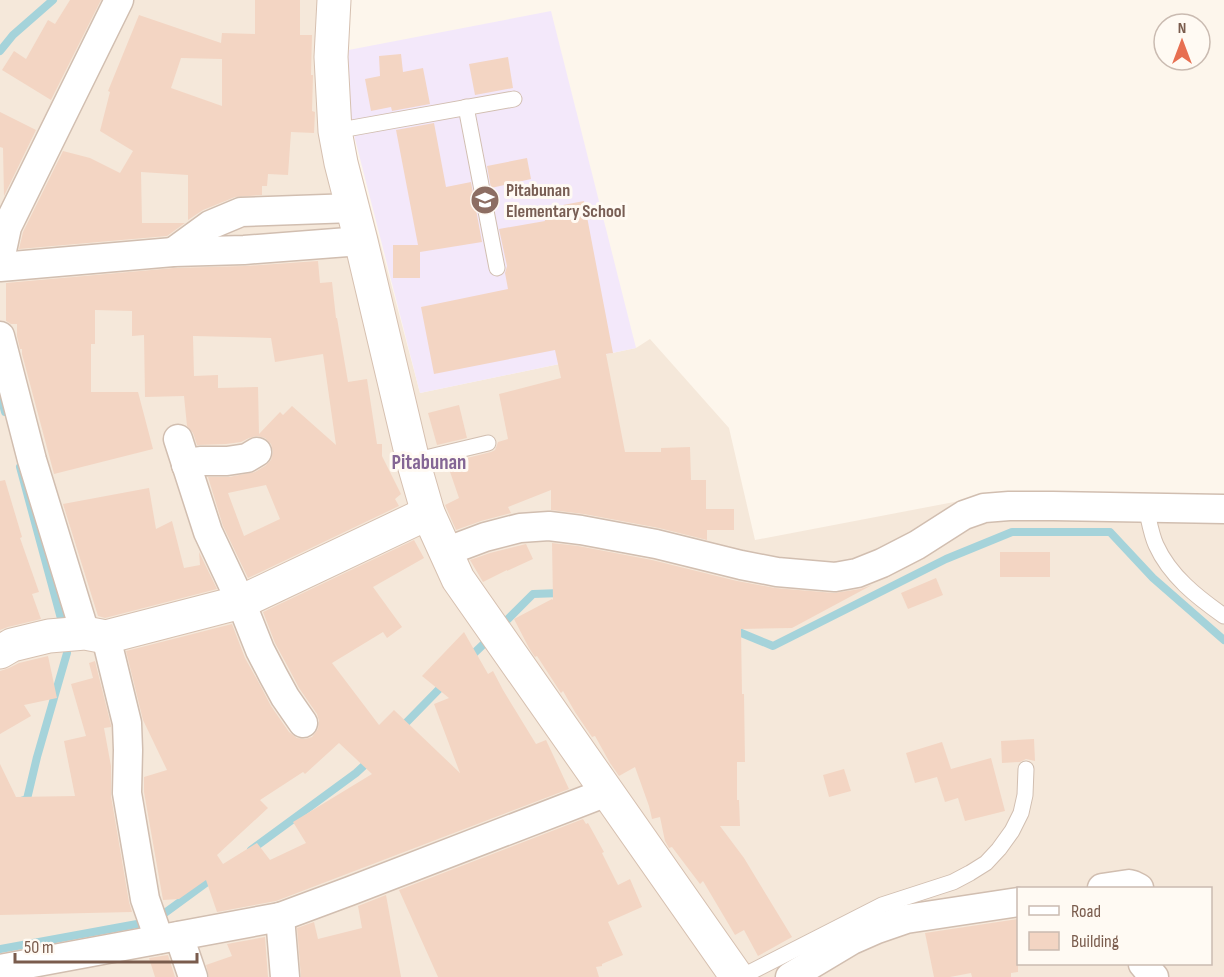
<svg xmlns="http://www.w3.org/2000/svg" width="1224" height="977" viewBox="0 0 1224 977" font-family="'Sofia Sans Condensed',sans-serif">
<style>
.residential{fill:#f5e8da;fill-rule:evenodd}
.education{fill:#f3e8fa}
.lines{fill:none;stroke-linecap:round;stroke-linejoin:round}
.stream{stroke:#a5d3da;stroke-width:8}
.building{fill:#f3d5c3;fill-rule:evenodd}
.lane-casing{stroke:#d1beb0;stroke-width:17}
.street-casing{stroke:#d1beb0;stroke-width:31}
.secondary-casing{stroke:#d6c0b0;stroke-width:35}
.lane{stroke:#fff;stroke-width:15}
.street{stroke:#fff;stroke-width:28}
.secondary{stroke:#fff;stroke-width:33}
.labels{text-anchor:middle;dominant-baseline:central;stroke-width:6;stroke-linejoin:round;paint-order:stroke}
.education-label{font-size:18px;font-weight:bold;fill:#785e54;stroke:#fffaf3;text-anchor:start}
.quarter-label{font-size:21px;font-weight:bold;fill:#846695;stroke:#fffaf3}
</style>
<rect width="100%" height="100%" fill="#fdf6ec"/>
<!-- residential -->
<path class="residential" d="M0 0H342L331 57 420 393 636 348 650 339 729 428 755 540 996 494 1224 496V977H0ZM1018 888H1210V964H1018Z"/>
<!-- education -->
<path class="education" d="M551 11 636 348 420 393 333 53Z"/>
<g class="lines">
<!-- stream -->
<g class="stream">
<path d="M0 51 13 35 53 0"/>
<path d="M0 393 5 412"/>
<path d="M20 467 63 626"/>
<path d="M500 627 533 594 561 593"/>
<path d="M734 630 773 646 946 559 1012 532H1110L1153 578 1224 640"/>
<path d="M468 659 490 638"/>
<path d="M401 728 445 683"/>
<path d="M0 808 27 799 37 757 67 653 66 641"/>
<path d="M251 850 356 773 370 760"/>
<path d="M158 918 214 877"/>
<path d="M0 949 148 922"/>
</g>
</g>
<!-- building -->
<g class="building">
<path d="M70 0H101L51 100 2 70 14 51 26 59 48 20 55 24Z"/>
<path d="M255 0H300V35H312L311 75H313L312 111 315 112 314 133 291 132 288 175 268 174 267 186H262V195L235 197 203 210 188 220V175L141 172 142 223H185L167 236 19 249 23 232 63 151 90 158 120 173 133 151 100 131 110 92 108 91 139 15 221 43 222 33 255 34ZM181 58 222 59V106L171 88Z"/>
<path d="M401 54 403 72 423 68 430 104 392 111 391 107 371 111 365 79 380 76 379 56Z"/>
<path d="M508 57 513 88 475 95 469 64Z"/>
<path d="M0 112 36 130 4 196 3 148 0 147Z"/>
<path d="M434 123 446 187 471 182 482 242 420 252V278H393V245H418L396 130Z"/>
<path d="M527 158 531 179 491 188 487 166Z"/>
<path d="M584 201 613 353 606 354 625 452H661V448L690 447 691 480H706V509H734V530H707V540L659 528 584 514 551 510V490L508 507 511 513 481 521 456 530 445 505 459 498 447 463 491 452 495 450 498 442 508 439 499 394 561 378 555 350 434 374 421 307 508 289 505 273 507 266 499 229 545 221 542 209Z"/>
<path d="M318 261 320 283 332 282 336 318H337L348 382 367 379 377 444H382V456L401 494 395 499 399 506 248 578 223 526 208 477H229L255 472 265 466 271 460 273 452 271 444 265 438 257 436 249 438 241 442 226 444 197 445 193 433 187 426 184 396 145 397 144 335 132 336V311L95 310V344H91V392H138L153 449 54 474 22 354V349H20L17 336V324H11L6 321V283L174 268 245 266ZM193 336 271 338 275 362 323 354 336 445 292 406 283 415 280 412 259 434 258 387 218 388V375L194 376ZM266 485 280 519 244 536 228 493Z"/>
<path d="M459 405 467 438 437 445 428 413Z"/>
<path d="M5 480 22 537 20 538 39 592 32 594 41 619 8 627 0 630V481Z"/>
<path d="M149 488 156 529 172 521 184 568 200 565 199 552 217 589 105 618 98 616 63 504Z"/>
<path d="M414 540 424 558 373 587 402 627 387 638 383 632 332 663 379 725 394 710 460 773 434 704 449 698 422 676 464 632 488 674 493 671 503 690 536 744 546 740 569 789 276 901 217 912 206 880 179 899 163 900 144 792V777L167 770 143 720 126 651 232 624 245 658 259 683 271 706 289 732 297 738 305 739 312 737 318 729 319 721 317 714 299 688 288 667 275 643 263 612ZM339 743 372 774 293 822 306 843 270 860 257 843 223 864 217 855 268 808 260 800 303 772 305 774Z"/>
<path d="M552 543 578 546 652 560 737 581 775 588 834 593 860 589 872 585 792 628 741 629 742 694H744L745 762H737V800H739L740 826H720L744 858 792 937 758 956 744 930 735 935 703 881 700 884 672 847 669 848 665 841 660 817 652 819 649 806 635 767 619 776 610 763 595 736 592 737 575 712 563 691 561 693 537 656 535 657 529 648 514 619 552 599 553 600Z"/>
<path d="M526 544 533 559 507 571V570L483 582 470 560 490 553Z"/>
<rect x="1000" y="552" width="50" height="25"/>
<path d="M936 578 943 595 908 609 901 593Z"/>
<path d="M48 656 57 698 24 705 31 716 0 734V671L9 668 19 663Z"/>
<path d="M95 661 111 725V727L104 728 111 766V796L129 902 132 912 0 915V764L16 797 75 796 64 741 86 736 71 684 93 678 89 663Z"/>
<path d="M1034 739 1035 761 1026 759 1020 762 1002 763 1001 741Z"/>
<path d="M942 742 951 769 991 758 1005 811 965 821 958 798 945 802 937 777 915 783 906 753Z"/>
<path d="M844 769 851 791 829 797 823 775Z"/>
<path d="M583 819 586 824 588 823 604 852 602 853 618 885 630 879 642 907 608 922 623 955 602 964V966L596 967 599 977H438L399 890Z"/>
<path d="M386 895 401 977H301L297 928 314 922 318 939 362 928 358 906Z"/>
<path d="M1018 919V972L1011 973V977H972L971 973 950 977H934L925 933Z"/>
<path d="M265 937 268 977H209L206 965 232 956 227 944Z"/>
<path d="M168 955 175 977H155L149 958Z"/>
</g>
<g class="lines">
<!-- lane casing -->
<g class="lane-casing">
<g id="lane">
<path d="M466 107 497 268"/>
<path d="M335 131 514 99"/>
<path d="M413 461 488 443"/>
<path d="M1146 508C1149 520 1151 534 1156 545 1170 576 1197 597 1224 616"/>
<path d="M741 977 882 905 953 882 970 873 986 863 999 849 1012 831 1021 813 1025 795 1026 769"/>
</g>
</g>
<!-- street casing -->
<g class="street-casing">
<g id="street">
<path d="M173 252 210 225 241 212 353 208"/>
<path d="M0 260 7 227 119 0"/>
<path d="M0 267 173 252 244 250 361 241"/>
<path d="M0 336 32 460 85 633"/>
<path d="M178 439 208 532 241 602 260 650 273 675 285 697 303 723"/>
<path d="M186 465 200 461H227L247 458 257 452"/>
<path d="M445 552 485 537 520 528 549 526 581 530 656 544 741 565 777 572 835 577 857 573 882 563 917 545 964 515 984 508 1009 506H1053L1224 509"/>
<path d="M106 637 127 723 128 750 127 793 145 899 159 939"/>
<path d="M1102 888 1129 884 1133 885 1139 888"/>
<path d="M280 917 285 977"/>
<path d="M179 936 193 977"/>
<path d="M1143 964 1154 977"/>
<path d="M0 969 280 917 350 891 607 792"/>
<path d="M790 977 852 940 877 929 906 919 1018 902"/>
</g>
</g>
<!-- secondary casing -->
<g class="secondary-casing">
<g id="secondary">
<path d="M334 0 331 57 335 131 341 163 361 241 413 461 428 513 458 579 737 977"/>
<path d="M0 652 12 645 49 636 85 633 106 637 241 602 428 513"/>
</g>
</g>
<!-- lane -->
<use href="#lane" class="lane"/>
<!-- street -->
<use href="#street" class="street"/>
<!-- secondary -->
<use href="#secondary" class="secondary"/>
</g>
<!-- icons -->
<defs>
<g id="school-disc" transform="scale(1.5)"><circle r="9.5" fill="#8d6e63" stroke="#fffaf3"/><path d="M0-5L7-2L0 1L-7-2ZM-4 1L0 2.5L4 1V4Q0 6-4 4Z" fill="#fff"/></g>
</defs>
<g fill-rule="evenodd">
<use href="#school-disc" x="485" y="200"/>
</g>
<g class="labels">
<!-- education labels -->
<g class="education-label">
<text x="506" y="190">Pitabunan<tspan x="506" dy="21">Elementary School</tspan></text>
</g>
<!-- quarter labels -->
<g class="quarter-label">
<text x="429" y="462">Pitabunan</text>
</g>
</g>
<!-- legend -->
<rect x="1017" y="887" width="195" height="78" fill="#fffaf3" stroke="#cabbb1" stroke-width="1.5"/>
<rect x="1029" y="906" width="30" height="9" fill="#ffffff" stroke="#cabbb1" stroke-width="1.5"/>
<text x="1071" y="917" font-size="18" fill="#7a5c4d">Road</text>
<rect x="1029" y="932" width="30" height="18" fill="#f3d5c3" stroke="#cabbb1" stroke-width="1.5"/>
<text x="1071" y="947" font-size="18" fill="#7a5c4d">Building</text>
<!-- north arrow -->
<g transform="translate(1182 42)"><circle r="28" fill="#fffaf3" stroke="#cabbb1" stroke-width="1.5"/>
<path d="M0-4.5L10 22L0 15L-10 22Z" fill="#e76f51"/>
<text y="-9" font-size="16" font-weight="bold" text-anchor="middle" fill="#7a5c4d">N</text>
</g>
<!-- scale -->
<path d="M15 953v9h182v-9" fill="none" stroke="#7a5c4d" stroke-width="3"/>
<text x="24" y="953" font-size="18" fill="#7a5c4d" stroke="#fffaf3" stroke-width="4.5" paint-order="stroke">50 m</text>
</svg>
